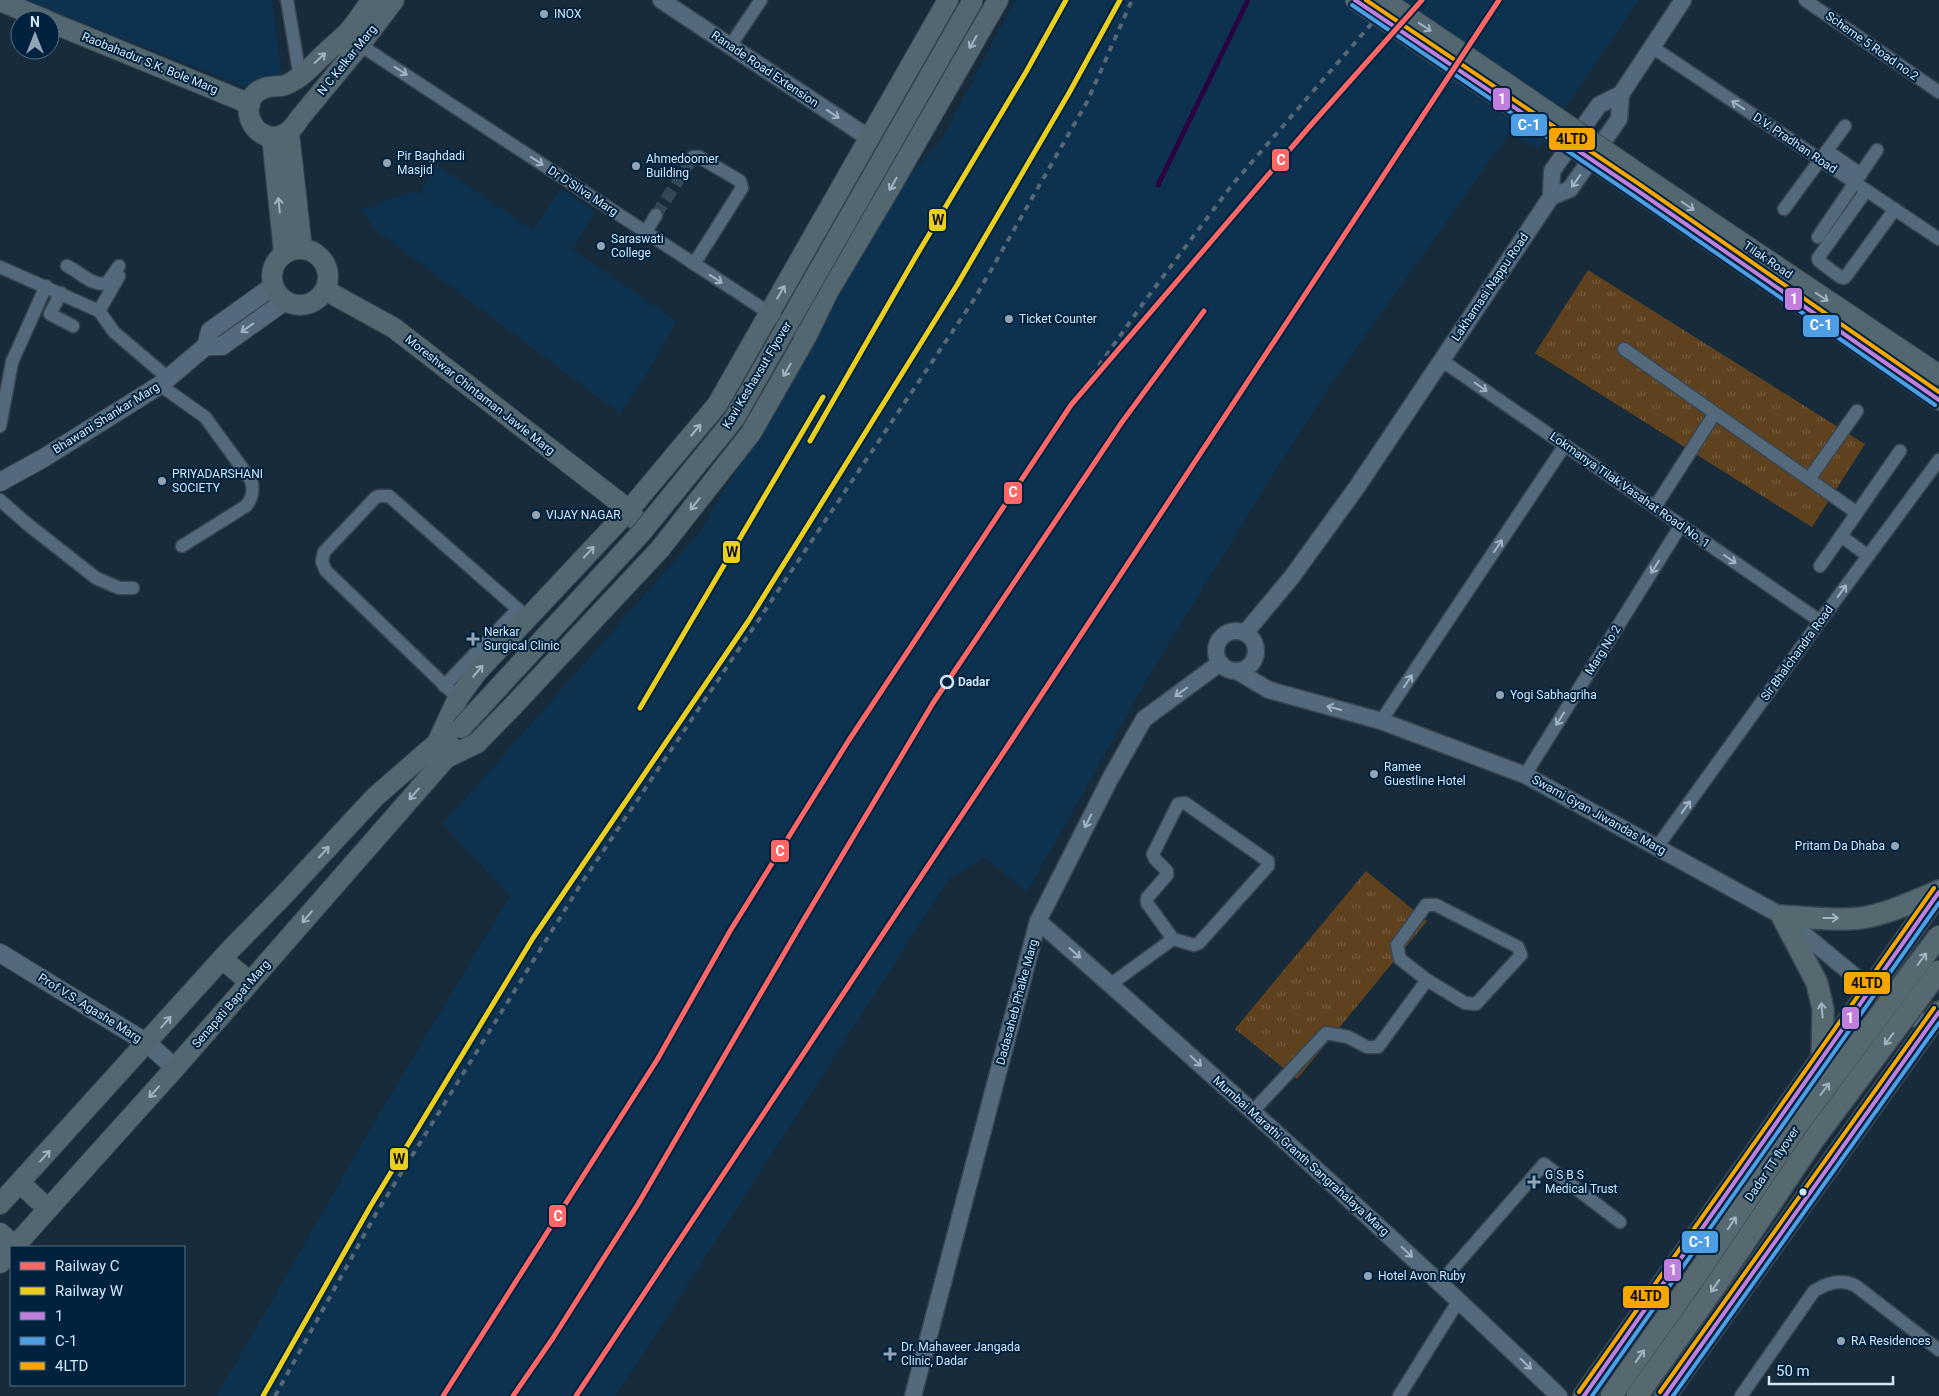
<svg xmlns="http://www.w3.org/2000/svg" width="1939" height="1396" viewBox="0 0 1939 1396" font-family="Roboto,sans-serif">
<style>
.built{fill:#0d324f}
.park{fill:url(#park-tufts)}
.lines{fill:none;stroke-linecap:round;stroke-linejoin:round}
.stream{stroke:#280443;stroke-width:5}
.minor-tunnel{stroke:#334756;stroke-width:12;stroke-dasharray:12 6;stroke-linecap:butt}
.minor-casing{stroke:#394652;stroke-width:15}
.tertiary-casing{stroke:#394652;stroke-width:19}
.secondary-casing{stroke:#394652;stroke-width:20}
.primary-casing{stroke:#394652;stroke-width:22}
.trunk-casing{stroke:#394652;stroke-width:24}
.minor{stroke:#546a7c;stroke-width:12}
.tertiary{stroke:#546a7c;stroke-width:16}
.secondary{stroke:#546a7c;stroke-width:18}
.primary{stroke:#536770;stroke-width:20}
.trunk{stroke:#566970;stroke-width:21}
.rail{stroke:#566776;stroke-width:4;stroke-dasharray:6 6;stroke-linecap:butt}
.primary-bridge-casing{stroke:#394652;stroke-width:22;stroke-linecap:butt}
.trunk-bridge-casing{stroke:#394652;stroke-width:24;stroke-linecap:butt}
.primary-bridge{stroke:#536770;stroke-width:20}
.trunk-bridge{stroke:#566970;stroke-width:21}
.bus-1-casing{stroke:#00223e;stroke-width:8}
.bus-2-casing{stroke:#00223e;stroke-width:8}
.bus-3-casing{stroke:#00223e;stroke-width:8}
.bus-1{stroke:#c07fdc;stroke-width:4}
.bus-2{stroke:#4d9ee5;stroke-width:4}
.bus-3{stroke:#f7a600;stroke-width:4}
.rail-1-casing{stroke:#00223e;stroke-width:9}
.rail-2-casing{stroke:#00223e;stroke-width:9}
.rail-1{stroke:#f66;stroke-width:5}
.rail-2{stroke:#ebcf1f;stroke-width:5}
.oneway{stroke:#a0b3c2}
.oneway2{stroke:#a0b4c6}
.oneway3{stroke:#a1b4c2}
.poi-dot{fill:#91a5b6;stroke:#00223e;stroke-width:2}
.stop-dot{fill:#00223e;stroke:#d3e6f8;stroke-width:2.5}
.bus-dot{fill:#d3e6f8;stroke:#00223e;stroke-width:2}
.labels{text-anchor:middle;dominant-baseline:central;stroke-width:4;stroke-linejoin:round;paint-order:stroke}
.poi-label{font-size:12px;fill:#d3e6f8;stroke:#00223e;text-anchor:start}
.street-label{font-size:12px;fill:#d3e6f8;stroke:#00223e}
.stop-label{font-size:12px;font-weight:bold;fill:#d3e6f8;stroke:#00223e;text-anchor:start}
.line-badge{stroke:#00223e;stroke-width:2}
.badge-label{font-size:14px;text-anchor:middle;font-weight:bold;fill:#fff}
.pale-badge-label{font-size:14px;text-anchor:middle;font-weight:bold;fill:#111}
</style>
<defs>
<pattern id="park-tufts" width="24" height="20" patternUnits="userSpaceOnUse" patternTransform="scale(1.25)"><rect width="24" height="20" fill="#5f411d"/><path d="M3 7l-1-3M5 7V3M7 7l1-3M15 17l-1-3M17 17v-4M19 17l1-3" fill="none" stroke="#755c3f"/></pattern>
</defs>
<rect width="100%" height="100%" fill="#172b3a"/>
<!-- built -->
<g class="built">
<path d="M25 0H272L282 77 245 87Z"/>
<path d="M1015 0H1639L1538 148 1509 134 1331 384 1282 460 1150 674 1027 892 985 857 949 879 616 1396H216L247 1344 365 1138 510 896 443 824 700 532 900 185 941 141Z"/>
<path d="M437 165 533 230 561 188 597 213 590 220 573 250 677 321 644 378 620 414 374 229 362 209 410 192 421 193 425 183Z"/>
</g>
<!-- park -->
<g class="park">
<path d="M1588 270 1865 444 1812 527 1535 353Z"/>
<path d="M1366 871 1427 921 1297 1079 1235 1029Z"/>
</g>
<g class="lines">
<!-- stream -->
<path class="stream" d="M1158 185 1248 0"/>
<!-- minor-tunnel -->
<path class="minor-tunnel" d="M656 215 693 157"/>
<!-- minor casing -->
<g class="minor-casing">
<g id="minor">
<path d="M287 0 300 77"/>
<path d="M1805 0 1939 92"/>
<path d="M360 45 806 337"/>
<path d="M730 46 761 0"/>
<path d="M1652 47 1939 239"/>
<path d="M1827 151 1861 174"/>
<path d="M693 157H699L740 181 742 188 694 264"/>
<path d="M1866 191 1818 258 1819 261 1840 277 1844 278 1847 275 1895 209"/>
<path d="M1784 209 1845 126"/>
<path d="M646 232 656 215"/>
<path d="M1818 237 1877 150"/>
<path d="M67 266C80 272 93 287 107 283L119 266"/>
<path d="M0 267 99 311 114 332 168 378"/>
<path d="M61 293 50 314 73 326"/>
<path d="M99 311 119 276"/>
<path d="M1624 349 1857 513"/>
<path d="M1441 360 1820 621"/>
<path d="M160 385 205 417 251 480C254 489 252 499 246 506L182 546"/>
<path d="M0 426 12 362 46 286"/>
<path d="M1809 479 1857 411"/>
<path d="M0 500 26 523 96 578 119 588H133"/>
<path d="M1655 507 1715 413"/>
<path d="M1841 536 1868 556"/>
<path d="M1820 566 1900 451"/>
<path d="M444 686 518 609"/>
<path d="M458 698 326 571 322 562 324 552 375 498 379 496H389L528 618"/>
<path d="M1381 721 1565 445"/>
<path d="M1525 775 1681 525"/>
<path d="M1657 847 1820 621 1939 460"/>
<path d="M1111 984 1173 939 1194 945 1199 943 1268 866V861L1185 803 1178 804 1153 854 1155 859 1167 871V875L1147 898V903L1173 939"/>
<path d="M1252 1112 1326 1033 1348 1037 1367 1047H1378L1427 980 1465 1003 1476 1004 1521 955 1518 947 1436 905H1426L1397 945 1400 959 1427 980"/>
<path d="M1440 1283 1544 1164 1620 1222"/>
<path d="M1399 1396 1459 1300"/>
<path d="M1741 1396 1814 1291C1827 1283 1841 1278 1856 1286L1939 1350"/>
</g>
</g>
<!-- tertiary casing -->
<g class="tertiary-casing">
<g id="tertiary">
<path d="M661 0 869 138"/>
<path d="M1551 197 1570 189 1619 119 1621 94"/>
<circle cx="1236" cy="651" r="20"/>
<path d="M1245 633 1291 578 1357 487 1551 197 1552 171 1599 105 1621 94 1683 0"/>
<path d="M1237 671 1269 690 1381 721 1525 775 1782 916 1870 989 1928 1026"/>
<path d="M1038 921C1215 1076 1389 1233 1559 1396"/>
<path d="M913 1396 1038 921 1110 779 1144 719 1220 663"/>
</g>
</g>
<!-- secondary casing -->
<g class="secondary-casing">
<g id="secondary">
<path d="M206 346H222L285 301"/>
<path d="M0 482 42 459 160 385 206 346 210 331 273 286"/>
<path d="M0 953 147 1043 175 1068"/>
</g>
</g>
<!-- primary casing -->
<g class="primary-casing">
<g id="primary">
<path d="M372 0C364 10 357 22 349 31 339 41 328 50 318 60 312 66 305 74 298 78 293 81 286 86 281 86 270 87 261 86 253 96 242 112 253 135 272 137 285 138 293 129 299 119L360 45 394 0"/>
<path d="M0 1 46 20"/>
<path d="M50 22 250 104"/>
<path d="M289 133 302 249"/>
<path d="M272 137 284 253"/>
<path d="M1647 179 1939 375"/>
<path d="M1638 191 1939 400"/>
<circle cx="300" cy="277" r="28"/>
<path d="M325 290 394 328 629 510 636 520"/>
<path d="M437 743 458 698 477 672 629 510 717 405 948 0"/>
<path d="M446 758 477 743 513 706 660 549 751 433 806 337 828 292 890 188 998 0"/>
<path d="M222 959 250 982"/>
<path d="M20 1183 48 1209"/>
<path d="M0 1204 230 950 282 897 375 797 437 743 447 737"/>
<path d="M0 1233 15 1246"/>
<path d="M14 1247 175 1068 446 758 452 747"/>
<path d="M0 1263 11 1250"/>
</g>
</g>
<!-- trunk casing -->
<g class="trunk-casing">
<g id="trunk">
<path d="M1782 916C1808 917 1835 921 1861 918 1888 914 1914 901 1939 891"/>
<path d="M1782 916 1817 983 1823 1009 1822 1058"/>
<path d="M1584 1396 1939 892"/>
<path d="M1665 1396 1939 1012"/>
</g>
</g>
<!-- minor -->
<use href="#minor" class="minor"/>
<!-- tertiary -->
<use href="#tertiary" class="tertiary"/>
<!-- secondary -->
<use href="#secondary" class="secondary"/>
<!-- primary -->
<use href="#primary" class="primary"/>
<!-- trunk -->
<use href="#trunk" class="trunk"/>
<!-- rail -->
<g class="rail">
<path d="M1071 405 1147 298 1232 185 1392 0"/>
<path d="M275 1396 377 1212 581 884 975 298 1087 102 1132 0"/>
</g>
<!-- primary-bridge casing -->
<g class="primary-bridge-casing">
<g id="primary-bridge">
<path d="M1355 0 1638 191"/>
<path d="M1384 0 1647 179"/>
<path d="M461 728 641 533 734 419 973 0"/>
</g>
</g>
<!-- trunk-bridge casing -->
<g class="trunk-bridge-casing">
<g id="trunk-bridge">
<path d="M1611 1396 1698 1273 1796 1127 1939 936"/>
<path d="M1637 1396 1716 1285 1814 1139 1939 971"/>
</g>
</g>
<!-- primary-bridge -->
<use href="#primary-bridge" class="primary-bridge"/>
<!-- trunk-bridge -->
<use href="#trunk-bridge" class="trunk-bridge"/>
<!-- bus-1 casing -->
<g class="bus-1-casing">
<g id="bus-1">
<path d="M1355 0 1638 191 1939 400"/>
<path d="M1584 1396 1939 892"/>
<path d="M1665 1396 1939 1012"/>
</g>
</g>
<!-- bus-2 casing -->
<g class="bus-2-casing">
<g id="bus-2">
<path d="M1352 5 1634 196 1935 405"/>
<path d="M1592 1396 1939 903"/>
<path d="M1673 1396 1939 1023"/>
</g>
</g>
<!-- bus-3 casing -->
<g class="bus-3-casing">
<g id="bus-3">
<path d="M1366 0 1642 186 1939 392"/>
<path d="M1579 1392 1934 888"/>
<path d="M1660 1392 1934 1008"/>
</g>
</g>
<!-- bus-1 -->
<use href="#bus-1" class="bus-1"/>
<!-- bus-2 -->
<use href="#bus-2" class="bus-2"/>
<!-- bus-3 -->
<use href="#bus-3" class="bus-3"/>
<!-- rail-1 casing -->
<g class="rail-1-casing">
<g id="rail-1">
<path d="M443 1396 657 1060 730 931 849 740 1071 405 1310 126 1422 0"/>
<path d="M513 1396 553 1338 638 1204 800 926 933 703 1122 422 1204 311"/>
<path d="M576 1396 1009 744 1499 0"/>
</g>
</g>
<!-- rail-2 casing -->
<g class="rail-2-casing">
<g id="rail-2">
<path d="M810 441 915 258 1026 72 1066 0"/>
<path d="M640 708 823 397"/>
<path d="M263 1396 370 1207 533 938 749 620 957 285 1069 93 1120 0"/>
</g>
</g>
<!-- rail-1 -->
<use href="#rail-1" class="rail-1"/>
<!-- rail-2 -->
<use href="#rail-2" class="rail-2"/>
</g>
<!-- one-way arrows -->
<defs><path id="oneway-shaft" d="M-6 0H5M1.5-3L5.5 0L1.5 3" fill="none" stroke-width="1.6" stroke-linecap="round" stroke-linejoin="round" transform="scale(1.25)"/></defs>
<g class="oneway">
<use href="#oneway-shaft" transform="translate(1425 27) rotate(34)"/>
<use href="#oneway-shaft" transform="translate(973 42) rotate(120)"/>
<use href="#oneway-shaft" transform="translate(320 58) rotate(-43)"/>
<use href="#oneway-shaft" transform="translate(893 184) rotate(120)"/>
<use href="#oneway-shaft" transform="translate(279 205) rotate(-96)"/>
<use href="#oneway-shaft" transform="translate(1688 206) rotate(34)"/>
<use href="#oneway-shaft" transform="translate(781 292) rotate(-60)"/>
<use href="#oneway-shaft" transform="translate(1822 297) rotate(34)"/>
<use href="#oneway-shaft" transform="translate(787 370) rotate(120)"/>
<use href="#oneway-shaft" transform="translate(696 430) rotate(-50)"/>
<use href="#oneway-shaft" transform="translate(695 504) rotate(128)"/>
<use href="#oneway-shaft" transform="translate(589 552) rotate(-47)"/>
<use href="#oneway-shaft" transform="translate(478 671) rotate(-50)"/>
<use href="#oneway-shaft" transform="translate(414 794) rotate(131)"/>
<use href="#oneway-shaft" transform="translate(324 852) rotate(-47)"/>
<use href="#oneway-shaft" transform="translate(307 917) rotate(131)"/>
<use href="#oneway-shaft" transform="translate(166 1022) rotate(-49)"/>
<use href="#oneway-shaft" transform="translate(154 1092) rotate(132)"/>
<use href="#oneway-shaft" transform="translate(45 1156) rotate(-48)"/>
</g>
<g class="oneway2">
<use href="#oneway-shaft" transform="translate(401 71) rotate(33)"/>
<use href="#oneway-shaft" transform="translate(1738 105) rotate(-146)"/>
<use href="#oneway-shaft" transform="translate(833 114) rotate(34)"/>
<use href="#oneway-shaft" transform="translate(537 161) rotate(33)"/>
<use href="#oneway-shaft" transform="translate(1576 181) rotate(125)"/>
<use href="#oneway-shaft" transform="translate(716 279) rotate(33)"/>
<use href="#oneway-shaft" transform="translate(247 328) rotate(144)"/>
<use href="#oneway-shaft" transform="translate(1481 387) rotate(35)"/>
<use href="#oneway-shaft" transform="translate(1498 546) rotate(-56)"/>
<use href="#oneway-shaft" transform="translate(1730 559) rotate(35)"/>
<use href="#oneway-shaft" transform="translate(1655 567) rotate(122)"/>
<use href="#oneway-shaft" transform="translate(1842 591) rotate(-54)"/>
<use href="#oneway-shaft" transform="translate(1408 681) rotate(-56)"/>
<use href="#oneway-shaft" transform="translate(1181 692) rotate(144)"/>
<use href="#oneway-shaft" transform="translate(1334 708) rotate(-165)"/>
<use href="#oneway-shaft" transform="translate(1560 719) rotate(122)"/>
<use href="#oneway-shaft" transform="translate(1686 807) rotate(-54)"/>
<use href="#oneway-shaft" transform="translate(1088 821) rotate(117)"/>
<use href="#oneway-shaft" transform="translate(1075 953) rotate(41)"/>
<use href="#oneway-shaft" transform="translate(1196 1061) rotate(43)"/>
<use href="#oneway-shaft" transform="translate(1407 1252) rotate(43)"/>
<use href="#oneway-shaft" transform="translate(1526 1364) rotate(44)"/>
</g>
<g class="oneway3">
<use href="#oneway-shaft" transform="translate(1831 918)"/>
<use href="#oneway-shaft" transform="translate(1922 959) rotate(-53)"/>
<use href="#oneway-shaft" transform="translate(1822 1010) rotate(-95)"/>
<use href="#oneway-shaft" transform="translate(1889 1039) rotate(127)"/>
<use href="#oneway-shaft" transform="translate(1825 1089) rotate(-53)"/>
<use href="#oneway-shaft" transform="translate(1732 1223) rotate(-56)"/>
<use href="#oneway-shaft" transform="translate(1715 1286) rotate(125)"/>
<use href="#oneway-shaft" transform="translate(1640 1356) rotate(-55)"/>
</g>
<!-- markers -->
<g class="poi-dot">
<circle cx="544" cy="14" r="5"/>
<circle cx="387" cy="163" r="5"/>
<circle cx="636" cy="166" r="5"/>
<circle cx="601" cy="246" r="5"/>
<circle cx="1009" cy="319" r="5"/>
<circle cx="162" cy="481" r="5"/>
<circle cx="536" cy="515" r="5"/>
<path d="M470.5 631.5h5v5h5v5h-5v5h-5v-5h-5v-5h5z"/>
<circle cx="1500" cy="695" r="5"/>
<circle cx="1374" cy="774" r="5"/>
<circle cx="1895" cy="846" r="5"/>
<path d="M1531.5 1174.5h5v5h5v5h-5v5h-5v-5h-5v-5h5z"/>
<circle cx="1368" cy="1276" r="5"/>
<circle cx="1841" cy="1341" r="5"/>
<path d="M887.5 1346.5h5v5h5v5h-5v5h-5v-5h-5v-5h5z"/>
</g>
<circle class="stop-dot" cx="947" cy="682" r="6"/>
<circle class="bus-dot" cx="1803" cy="1192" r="4.5"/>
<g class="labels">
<!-- poi labels -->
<g class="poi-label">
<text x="554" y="14">INOX</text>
<text x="397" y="156">Pir Baghdadi<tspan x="397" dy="14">Masjid</tspan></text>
<text x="646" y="159">Ahmedoomer<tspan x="646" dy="14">Building</tspan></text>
<text x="611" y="239">Saraswati<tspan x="611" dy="14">College</tspan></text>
<text x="1019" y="319">Ticket Counter</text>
<text x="172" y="474">PRIYADARSHANI<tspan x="172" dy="14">SOCIETY</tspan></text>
<text x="546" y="515">VIJAY NAGAR</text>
<text x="484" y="632">Nerkar<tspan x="484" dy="14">Surgical Clinic</tspan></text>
<text x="1510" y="695">Yogi Sabhagriha</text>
<text x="1384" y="767">Ramee<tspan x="1384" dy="14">Guestline Hotel</tspan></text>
<text x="1885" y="846" text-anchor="end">Pritam Da Dhaba</text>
<text x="1545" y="1175">G S B S<tspan x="1545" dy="14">Medical Trust</tspan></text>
<text x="1378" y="1276">Hotel Avon Ruby</text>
<text x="1851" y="1341">RA Residences</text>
<text x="901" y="1347">Dr. Mahaveer Jangada<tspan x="901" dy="14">Clinic, Dadar</tspan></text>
</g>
<!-- street labels -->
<g class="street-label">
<text transform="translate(1872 46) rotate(35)">Scheme 5 Road no.2</text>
<text transform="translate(347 60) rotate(-51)">N C Kelkar Marg</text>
<text transform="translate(150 63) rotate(22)">Raobahadur S.K. Bole Marg</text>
<text transform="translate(765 69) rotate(34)">Ranade Road Extension</text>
<text transform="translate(1795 143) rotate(34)">D.V. Pradhan Road</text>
<text transform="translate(583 191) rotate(33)">Dr D'Silva Marg</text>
<text transform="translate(1768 260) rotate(34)">Tilak Road</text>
<text transform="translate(1490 287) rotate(-56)">Lakhamasi Nappu Road</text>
<text transform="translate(757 375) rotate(-59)">Kavi Keshavsut Flyover</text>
<text transform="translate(480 395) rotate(38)">Moreshwar Chintaman Jawle Marg</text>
<text transform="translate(106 418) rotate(-32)">Bhawani Shankar Marg</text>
<text transform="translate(1630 490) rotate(35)">Lokmanya Tilak Vasahat Road No. 1</text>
<text transform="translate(1603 650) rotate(-58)">Marg No 2</text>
<text transform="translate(1797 653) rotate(-54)">Sir Bhalchandra Road</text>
<text transform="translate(1599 815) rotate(29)">Swami Gyan Jiwandas Marg</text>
<text transform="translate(1017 1002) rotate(-75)">Dadasaheb Phalke Marg</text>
<text transform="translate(231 1004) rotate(-49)">Senapati Bapat Marg</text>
<text transform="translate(90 1008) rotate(32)">Prof V.S. Agashe Marg</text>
<text transform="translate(1301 1156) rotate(42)">Mumbai Marathi Granth Sangrahalaya Marg</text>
<text transform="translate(1772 1164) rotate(-56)">Dadar TT flyover</text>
</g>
<!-- stop labels -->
<g class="stop-label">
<text x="958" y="682">Dadar</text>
</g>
</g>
<g class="line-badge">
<rect x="1492" y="87" width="19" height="24" rx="5" fill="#c07fdc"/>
<rect x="1510" y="113" width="38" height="24" rx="5" fill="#4d9ee5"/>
<rect x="1548" y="127" width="48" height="24" rx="5" fill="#f7a600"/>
<rect x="1271" y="148" width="19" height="24" rx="5" fill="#f66"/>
<rect x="928" y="208" width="19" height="24" rx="5" fill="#ebcf1f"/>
<rect x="1784" y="287" width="19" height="24" rx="5" fill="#c07fdc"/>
<rect x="1802" y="314" width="38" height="24" rx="5" fill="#4d9ee5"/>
<rect x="1003" y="481" width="20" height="24" rx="5" fill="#f66"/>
<rect x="722" y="540" width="19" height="24" rx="5" fill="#ebcf1f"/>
<rect x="770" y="839" width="20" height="24" rx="5" fill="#f66"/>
<rect x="1843" y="971" width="48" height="24" rx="5" fill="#f7a600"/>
<rect x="1841" y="1006" width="19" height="24" rx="5" fill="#c07fdc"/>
<rect x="389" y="1147" width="20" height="24" rx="5" fill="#ebcf1f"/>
<rect x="548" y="1204" width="19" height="24" rx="5" fill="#f66"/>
<rect x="1681" y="1230" width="38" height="24" rx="5" fill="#4d9ee5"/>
<rect x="1663" y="1258" width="19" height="24" rx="5" fill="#c07fdc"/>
<rect x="1622" y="1285" width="48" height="24" rx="5" fill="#f7a600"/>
</g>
<g class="badge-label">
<text x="1502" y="104">1</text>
<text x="1529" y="130">C-1</text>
<text x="1281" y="165">C</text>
<text x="1794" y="304">1</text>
<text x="1821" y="330">C-1</text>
<text x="1013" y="497">C</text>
<text x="780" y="856">C</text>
<text x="1850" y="1023">1</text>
<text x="558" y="1221">C</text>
<text x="1700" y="1247">C-1</text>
<text x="1673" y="1275">1</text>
</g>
<g class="pale-badge-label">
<text x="1572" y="144">4LTD</text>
<text x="938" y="225">W</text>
<text x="732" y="557">W</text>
<text x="1867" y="988">4LTD</text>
<text x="399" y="1164">W</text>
<text x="1646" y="1301">4LTD</text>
</g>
<!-- legend -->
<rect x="10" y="1246" width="175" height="140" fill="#00223e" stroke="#547088"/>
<rect x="20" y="1262" width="25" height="8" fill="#ff6666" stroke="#547088"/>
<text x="55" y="1271" font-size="15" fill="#d3e6f8">Railway C</text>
<rect x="20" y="1287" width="25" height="8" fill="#ebcf1f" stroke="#547088"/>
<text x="55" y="1296" font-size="15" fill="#d3e6f8">Railway W</text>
<rect x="20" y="1312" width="25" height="8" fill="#c07fdc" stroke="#547088"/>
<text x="55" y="1321" font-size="15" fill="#d3e6f8">1</text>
<rect x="20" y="1337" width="25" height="8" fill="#4d9ee5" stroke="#547088"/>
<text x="55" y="1346" font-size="15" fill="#d3e6f8">C-1</text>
<rect x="20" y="1362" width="25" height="8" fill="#f7a600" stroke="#547088"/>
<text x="55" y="1371" font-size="15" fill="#d3e6f8">4LTD</text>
<!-- north arrow -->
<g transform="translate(35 35)"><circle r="24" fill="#00223e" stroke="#547088"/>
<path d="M0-4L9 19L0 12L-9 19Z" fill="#91a5b6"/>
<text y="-8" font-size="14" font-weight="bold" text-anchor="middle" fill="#d3e6f8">N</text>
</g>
<!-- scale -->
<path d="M1769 1376v8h124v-8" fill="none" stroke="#d3e6f8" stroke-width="2.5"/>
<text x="1776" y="1376" font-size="15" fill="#d3e6f8" stroke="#00223e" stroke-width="4" paint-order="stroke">50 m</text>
</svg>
